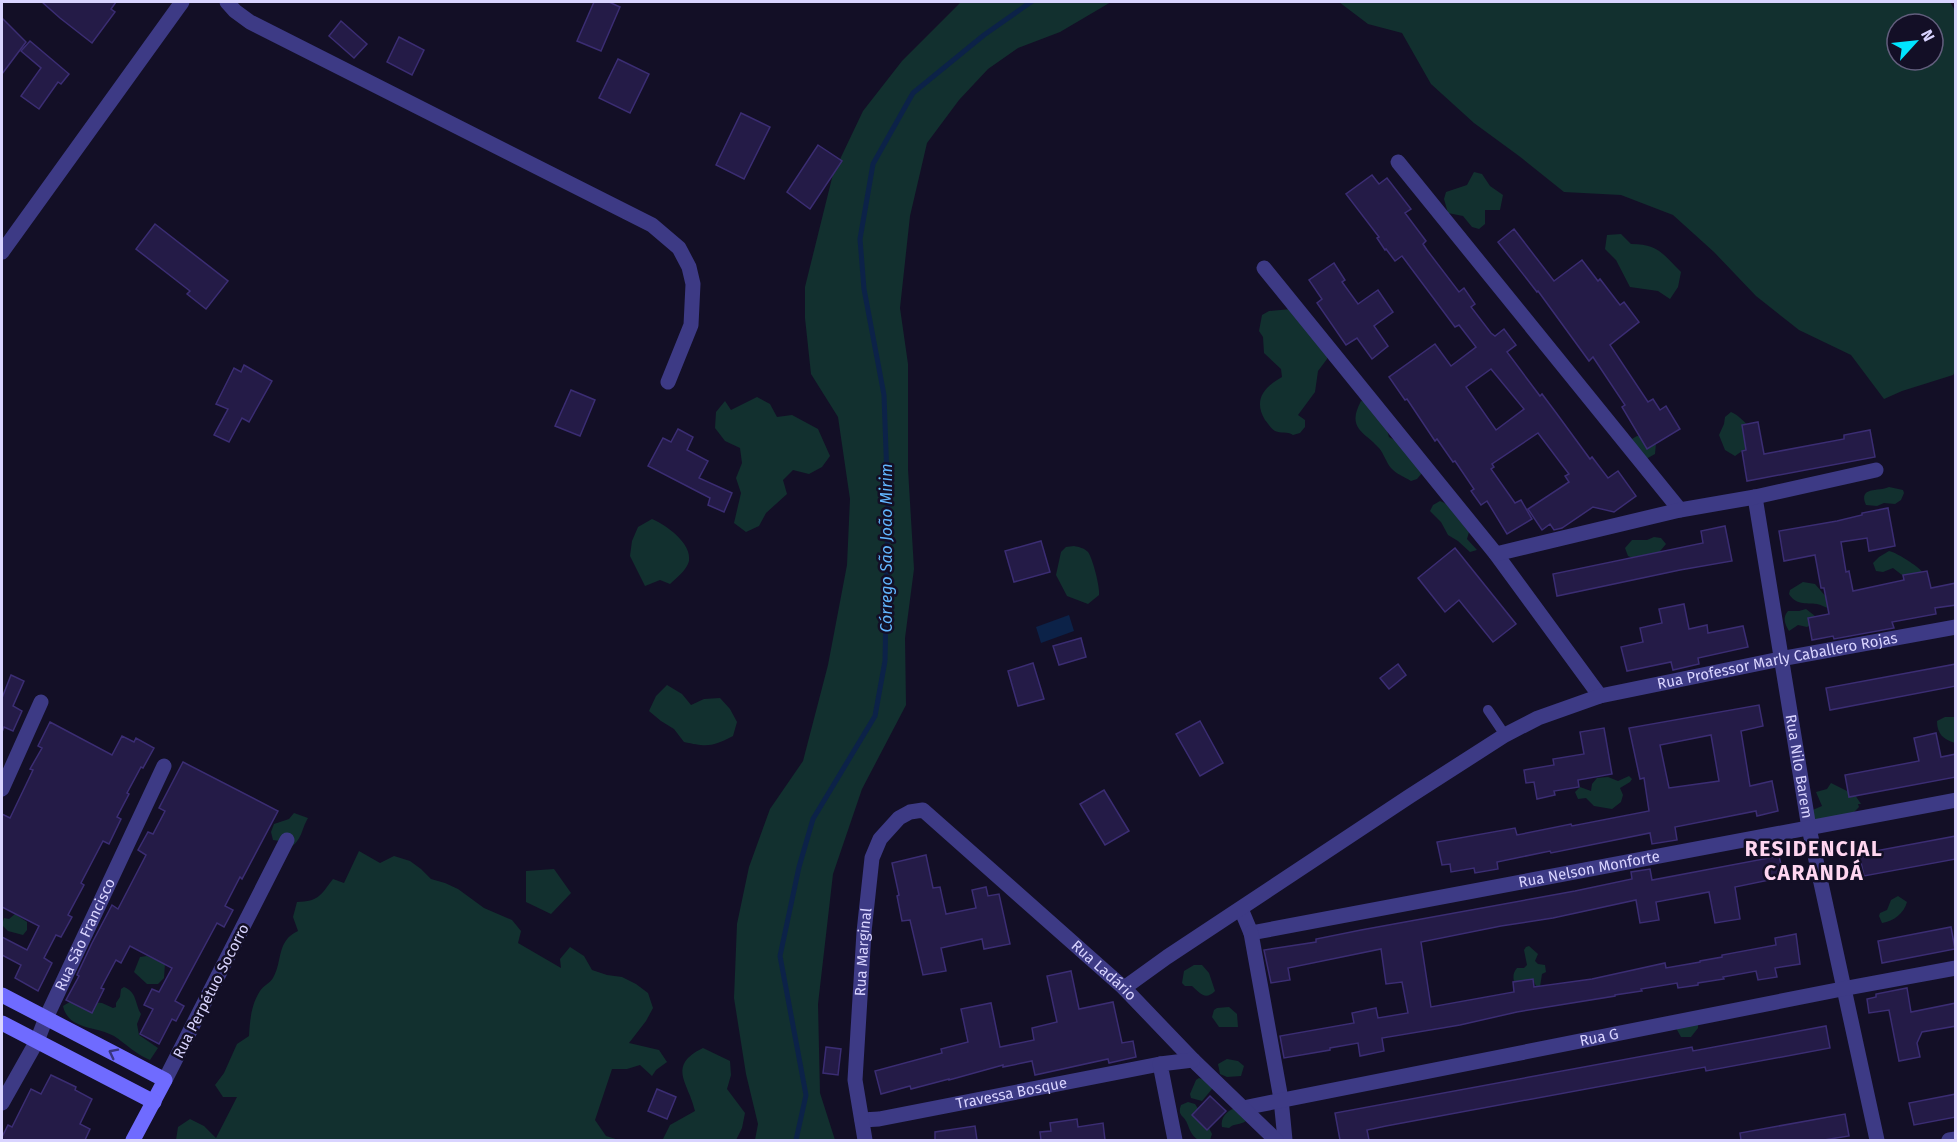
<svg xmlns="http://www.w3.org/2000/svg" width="1957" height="1142" viewBox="0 0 1957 1142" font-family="'Fira Sans',sans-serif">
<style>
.green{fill:#12302f;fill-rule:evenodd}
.water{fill:#0c2248}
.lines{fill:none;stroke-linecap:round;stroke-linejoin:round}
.stream{stroke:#0c2248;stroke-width:5}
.building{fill:#241b47;stroke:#3b2d73;stroke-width:1.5;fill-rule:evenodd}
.lane{stroke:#3d3a85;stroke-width:10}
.street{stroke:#3d3a85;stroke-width:15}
.secondary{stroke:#6f6bff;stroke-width:15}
.oneway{stroke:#38347d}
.labels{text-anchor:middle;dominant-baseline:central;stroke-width:5;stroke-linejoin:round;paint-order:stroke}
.street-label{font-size:15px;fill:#d9d4ff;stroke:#130f26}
.water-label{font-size:16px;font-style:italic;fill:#62b6ff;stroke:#130f26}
.district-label{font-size:21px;font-weight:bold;letter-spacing:1.5px;fill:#ffd6f0;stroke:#130f26}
</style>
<rect width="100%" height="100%" fill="#130f26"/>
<!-- green -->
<g class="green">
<path d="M961 2H1111L1060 32 1018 48 988 69 959 100 927 143 910 216 900 308 908 364V469L914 569 905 638 906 705 862 789 833 874 818 1004 820 1093 835 1140H755L758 1124 746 1074 734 998 737 924 749 867 770 809 803 761 828 665 847 565 850 499 838 417 811 374 805 318V287L833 174 863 111 902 61Z"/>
<path d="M1339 2H1950L1956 12 1955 372 1953 375 1902 391 1884 399 1851 355 1799 330 1756 296 1714 252 1673 215 1621 195 1564 192 1519 156 1474 123 1431 84 1402 33 1368 24ZM1897 24H1933V60H1897Z"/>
<path d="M1474 172 1482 174 1490 186 1503 195 1500 210H1485V224L1479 229 1472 227 1463 216 1448 213 1444 199 1446 192 1467 185Z"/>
<path d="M1621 234 1631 244C1658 244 1663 254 1681 272L1678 287 1670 299 1658 291 1630 287 1616 260 1605 249 1607 235Z"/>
<path d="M1291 309 1328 343 1327 359 1318 371 1315 392 1298 415 1305 420V427L1300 433 1293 435C1287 431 1281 434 1275 431 1271 429 1268 423 1265 420 1253 400 1264 387 1282 377L1281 369 1264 353 1263 337 1259 331 1262 315 1269 311Z"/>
<path d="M757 397 770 404 777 417 792 415 818 429 830 456 822 467 809 474 793 470 783 480 787 494 766 513 759 526 746 532 734 523 741 493 736 478 742 463 740 448 725 441 715 428 716 412 725 401 731 410Z"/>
<path d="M1361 401 1368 402 1387 430 1389 437 1402 444 1422 473 1417 479 1411 481C1405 477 1396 474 1391 468 1386 462 1384 454 1379 448 1365 432 1346 429 1361 401Z"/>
<path d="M1731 412C1738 415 1742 420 1748 425L1745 449 1735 456 1725 450 1719 435 1724 424 1725 417Z"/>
<path d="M1637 436 1652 437 1656 443 1655 454 1646 459 1630 440Z"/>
<path d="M1889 487 1903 490 1904 493 1901 500 1895 504 1884 503 1877 506 1866 505C1858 486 1878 492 1889 487Z"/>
<path d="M1440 501C1451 504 1460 523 1469 532L1467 539 1477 550 1470 552 1458 541 1448 535 1441 522 1430 511 1433 505Z"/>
<path d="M652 519C666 525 692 543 689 561 687 570 676 578 670 584L660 580 645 586 630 556 632 541 638 527Z"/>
<path d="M1654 537 1661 538 1666 544 1656 556 1635 559 1628 556 1625 548 1632 540H1647Z"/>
<path d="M1074 546C1079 547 1084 548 1088 552 1093 559 1100 588 1099 595L1088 604 1067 596 1056 575 1061 552 1066 547Z"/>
<path d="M1889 551C1898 553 1921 568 1926 576L1907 585 1902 575 1893 568 1883 572 1876 571 1873 563 1879 557Z"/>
<path d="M1803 582 1815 584 1827 598 1853 590H1857L1860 593 1831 609C1826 608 1822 605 1817 604 1805 603 1796 605 1789 594L1790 590Z"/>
<path d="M1806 609 1815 616 1813 623 1807 627 1798 625 1789 631C1785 624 1782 618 1788 611H1799Z"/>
<path d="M667 685 682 694 691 705 704 699 720 698 730 709 737 722 733 736C712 747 707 747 684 742L674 729 661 721 649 711 656 696Z"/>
<path d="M1945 717H1955V743C1943 739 1937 734 1937 721Z"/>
<path d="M1629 776 1632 779 1630 782 1620 788 1623 795 1621 802 1612 809 1594 806 1586 798 1578 799 1575 792 1580 787 1591 791 1592 784 1597 778 1608 777 1618 781Z"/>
<path d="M1831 783 1855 795 1861 804H1858L1859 807 1854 812 1820 825 1808 812 1822 806 1816 792 1827 789Z"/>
<path d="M294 813 308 818C301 830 302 841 289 848L280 841 273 840 271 832 274 824 289 819Z"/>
<path d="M359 851 380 863 394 856 410 861 421 869 431 879 445 883 458 889 484 908 512 920 521 931 518 943 561 968 560 959 570 947 584 956 592 970 607 975 622 977 636 984 648 993 653 1008 646 1021 629 1043 659 1050 667 1062 656 1070 652 1076 640 1065 627 1069H612L595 1120 606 1136 619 1140H176L178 1127 190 1119 204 1126 216 1138 237 1097H223L215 1085 224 1073 237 1044 249 1036C250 1020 251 1005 260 991 263 986 270 983 273 978 283 961 276 941 298 931L293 917 297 902C319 901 320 896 333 879L344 883Z"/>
<path d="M554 869 571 893 551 914 526 902V871Z"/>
<path d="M1898 896 1907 902C1904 913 1894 921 1882 923L1879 916 1880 913 1887 910 1891 900Z"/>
<path d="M15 914 27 922V930L23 935 8 931 2 925 4 918 9 919Z"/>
<path d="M1529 946 1538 954 1535 961 1538 964 1545 965 1546 972 1542 974 1540 987 1536 986 1533 980 1514 982C1513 976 1513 973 1517 968H1524L1527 965 1524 950 1526 947Z"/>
<path d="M147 956 165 964 164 978 158 984H147L134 972 140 957Z"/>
<path d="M1194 965H1202L1209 973 1215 991C1205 1001 1200 993 1192 986H1185L1182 983 1184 971Z"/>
<path d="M124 987C137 992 135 1004 141 1014L137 1024 139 1035 158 1048 150 1060C137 1055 126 1044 114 1036 101 1029 86 1029 74 1022 68 1018 64 1012 63 1006L73 1000 102 1003 113 1008 116 1007V1003L120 997 121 989Z"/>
<path d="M1229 1007 1237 1014 1238 1027H1219L1212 1017 1214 1010 1217 1008Z"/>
<path d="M1698 1024V1028L1691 1037H1681L1676 1028Z"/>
<path d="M703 1048 730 1061 731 1075 727 1089 745 1113 742 1128 736 1140H664L663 1139 670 1125 695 1111C689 1083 666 1066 703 1048Z"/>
<path d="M1227 1059 1238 1061 1244 1066 1241 1076 1227 1077 1220 1074 1218 1064Z"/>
<path d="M1199 1078C1205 1080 1211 1082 1212 1089L1202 1101 1191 1098 1190 1094 1196 1080Z"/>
<path d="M1188 1102 1195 1104C1201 1113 1207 1124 1212 1134L1210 1140H1198C1191 1135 1190 1130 1187 1123 1184 1115 1177 1116 1181 1105Z"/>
<path d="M1236 1108 1246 1121C1241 1125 1234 1123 1229 1128L1222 1127C1220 1118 1227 1110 1236 1108Z"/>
</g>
<!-- water -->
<path class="water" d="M1069 615 1074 631 1041 643 1036 627Z"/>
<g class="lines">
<!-- stream -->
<path class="stream" d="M796 1140 806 1095 780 956 799 867 813 819 875 716 885 661 888 507 884 395 864 289 860 239 873 164 913 93 984 35 1031 2"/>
</g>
<!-- building -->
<g class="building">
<path d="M42 2H116L111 9 115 12 92 43 60 18Z"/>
<path d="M594 2H609L620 7 601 51 577 41Z"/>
<path d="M2 18 26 42 2 74Z"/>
<path d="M341 21 367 44 354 58 329 36Z"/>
<path d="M399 37 424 50 412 75 387 62Z"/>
<path d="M30 41 69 74 61 84 58 82 39 109 21 96 41 68 21 51Z"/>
<path d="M618 59 649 74 630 113 599 98Z"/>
<path d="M741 113 770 127 744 179 716 165Z"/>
<path d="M818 145 842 161 810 209 787 192Z"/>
<path d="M1372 175 1379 184 1387 178 1411 209 1405 213 1426 241 1423 244 1427 250 1459 292 1464 288 1475 304 1471 307 1491 333 1495 336 1504 329 1516 345 1507 352 1540 396 1542 394 1557 414 1590 459 1592 457 1608 478 1618 471 1636 496 1614 512 1593 507 1562 528 1554 530 1550 524 1542 530 1528 509 1569 482 1565 476 1569 474 1538 433 1492 464 1494 467 1491 469 1515 503 1521 500 1532 519 1507 534 1487 501 1481 505 1471 491 1474 489 1455 461 1453 462 1437 439 1435 441 1407 399 1405 400 1389 377 1435 344 1451 366 1476 347 1459 325 1455 327 1402 256 1395 261 1386 249 1385 250 1377 238 1379 237 1346 194ZM1491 369 1524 409 1496 430 1466 387Z"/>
<path d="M155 224 228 281 206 309 187 294 190 291 136 249Z"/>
<path d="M1514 229 1554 281 1582 260 1598 281 1600 279 1620 305 1624 302 1639 322 1610 345 1648 402 1653 399 1660 410 1666 406 1680 429 1647 449 1622 407 1625 405 1593 357 1589 361 1538 291 1537 292 1498 242Z"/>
<path d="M1334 263 1345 280 1342 282 1358 304 1378 290 1393 312 1374 326 1388 346 1372 359 1357 338 1346 345 1317 303 1322 299 1309 280Z"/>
<path d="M244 365 272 381 249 422 242 418 229 442 214 435 228 409 216 404 234 368 241 372Z"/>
<path d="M571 390 595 400 580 436 555 426Z"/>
<path d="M1758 422 1764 454 1844 439V435L1870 430 1875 457 1747 481 1742 451 1746 450 1742 425Z"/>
<path d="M678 429 693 437 687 450 708 461 699 478 732 493 724 512 708 505 710 498 648 466 663 438 671 442Z"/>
<path d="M1888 508 1895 546 1869 551 1867 538 1841 542 1846 572 1849 571 1853 591 1904 580 1903 575 1927 571 1931 588 1956 583V605L1935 608 1936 614 1892 622 1894 628 1834 639 1833 636 1812 640 1808 618 1829 614 1824 588H1821L1815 555 1784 561 1779 531 1837 521 1862 515V513Z"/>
<path d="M1725 526 1732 561 1680 570 1557 596 1553 574 1703 543 1701 531Z"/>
<path d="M1041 541 1050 572 1014 582 1005 551Z"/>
<path d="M1455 548 1516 624 1493 642 1459 600 1445 612 1418 578Z"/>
<path d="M1684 604 1689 629 1707 625 1708 633 1743 626 1748 647 1698 658 1699 664 1673 670 1671 662 1627 671 1621 647 1643 642 1640 628 1662 623 1659 609Z"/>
<path d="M1081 638 1086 657 1059 665 1053 646Z"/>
<path d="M1033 663 1044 699 1018 706 1008 671Z"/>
<path d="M1398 664 1406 675 1389 689 1380 678Z"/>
<path d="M1956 664V686L1830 710 1826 688Z"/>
<path d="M11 675 24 681 13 706 22 711 13 731 4 727 2 732V698Z"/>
<path d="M1759 705 1763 726 1741 731 1750 786 1772 781 1778 811 1757 816 1756 811 1675 827 1677 840 1652 844 1650 833 1551 853 1550 851 1521 857 1497 862 1498 869 1475 873 1474 868 1451 872 1450 864 1442 865 1437 842 1515 828 1517 835 1571 824 1572 826 1649 811 1644 778 1640 779 1629 728ZM1711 735 1719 781 1669 788 1660 745Z"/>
<path d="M1200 721 1223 763 1200 776 1176 734Z"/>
<path d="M50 722 112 755 122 736 134 742 136 738 154 748 143 768 141 767 127 793 129 794 117 817 121 819 109 844 103 841 81 883 84 885 68 915 72 917 61 937 56 935 44 958 52 963 38 991 15 978 21 965 2 955V937L27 950 39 926 2 907V814L10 818 33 770 30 769 42 748 38 746Z"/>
<path d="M1604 728 1612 774 1578 780 1579 787 1554 791 1555 795 1537 799 1534 782 1526 783 1524 770 1554 765 1553 759 1584 754 1580 732Z"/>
<path d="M1936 733 1941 757 1956 754V777L1849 797 1845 775 1919 761 1914 738Z"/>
<path d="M183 762 278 811 242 879 240 877 225 906 233 910 224 927 217 923 175 1001 184 1006 176 1021 172 1019 159 1044 140 1034 153 1009 144 1005 152 989 159 992 172 968 130 946 121 963 116 960 101 988 104 989 92 1013 66 1000 79 976 77 975 92 943 112 905 118 909 146 855 138 850 148 832 153 834 165 811 159 808Z"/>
<path d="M1104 790 1129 831 1105 845 1080 804Z"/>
<path d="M1956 836V859L1864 876 1859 854Z"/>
<path d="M926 855 933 888 940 887 946 914 976 908 972 890 986 887 988 896 999 894 1010 944 984 949 982 939 941 948 946 971 923 975 910 920 902 921 897 896 899 895 892 863Z"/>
<path d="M1779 856 1784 877 1735 887 1740 919 1715 923 1709 892 1656 902 1659 920 1640 923 1636 900 1553 918 1501 926 1421 942 1431 1007 1514 992 1513 982 1533 979 1534 987 1592 979 1665 963 1666 968 1700 962V961L1722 957V955L1776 945 1775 938 1796 934 1800 964 1775 968 1777 977 1758 980 1756 971 1723 977 1724 979 1698 983V985L1678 988 1677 983 1641 989 1642 991 1615 995V996L1517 1012 1460 1025 1382 1038 1384 1051 1360 1056 1358 1043 1330 1048V1050L1284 1058 1280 1036 1354 1023 1352 1013 1376 1008 1378 1018 1408 1013 1402 982 1386 984 1381 949 1288 968 1290 980 1271 983 1264 950 1316 942V939L1361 930 1575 891 1632 879 1631 872 1650 869 1652 880Z"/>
<path d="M1951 927 1955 949 1882 963 1878 941Z"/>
<path d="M1071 971 1079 1009 1113 1002 1122 1043 1133 1041 1136 1057 1109 1063 1108 1059 1035 1075 1032 1061 1003 1067V1065L949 1080V1079L911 1089 910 1086 881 1094 875 1071 942 1053 941 1049 968 1042 961 1009 991 1003 1000 1047 1034 1040 1032 1028 1057 1022 1047 976Z"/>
<path d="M1907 988 1911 1012 1956 1003V1026L1922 1032 1917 1043 1920 1057 1899 1061 1889 1010 1869 1013 1867 999 1876 997V994Z"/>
<path d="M1826 1026 1830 1048 1706 1071 1705 1067 1386 1126 1367 1130 1369 1140H1340L1335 1113 1692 1047 1693 1051Z"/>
<path d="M826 1047 841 1049 838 1075 823 1073Z"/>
<path d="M51 1075 76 1087 75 1090 92 1099 80 1124 90 1129 85 1140H2V1137L8 1125 12 1127 31 1089 41 1094Z"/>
<path d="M657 1089 676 1097 667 1119 648 1111Z"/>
<path d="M1956 1094V1117L1914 1125 1909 1103Z"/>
<path d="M1210 1096 1226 1111 1207 1130 1192 1115Z"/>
<path d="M1845 1114 1849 1136 1824 1140H1741L1740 1133Z"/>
<path d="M1077 1119 1078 1127 1103 1123 1105 1140H1041L1040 1132 1051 1131 1050 1123Z"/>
<path d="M975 1126 977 1140H935V1132Z"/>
</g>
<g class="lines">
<!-- lane -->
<path class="lane" d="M1488 710 1505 735"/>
<!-- street -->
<g class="street">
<path d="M227 2 235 11 250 22 652 225 679 248 689 267 693 284 691 325 668 382"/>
<path d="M1398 162 1680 510"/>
<path d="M2 252 182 2"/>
<path d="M1264 268 1496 554 1600 696"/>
<path id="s1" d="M1755 497 1809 828 1877 1140"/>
<path d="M1496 554 1680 510 1755 497 1876 470"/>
<path d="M2 789 41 702"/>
<path id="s2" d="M1241 909 1251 933 1956 800"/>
<path d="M1251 933 1281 1099 1285 1140"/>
<path id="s3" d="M1124 988 1167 957 1410 796 1505 735 1538 718 1600 696 1780 659 1956 627"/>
<path d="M165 1080 287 840"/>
<path id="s4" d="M2 1103 37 1041 46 1018 164 766"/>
<path id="s5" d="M1243 1108 1842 989 1956 968"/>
<path id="s6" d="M862 1120 879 1119 1160 1064"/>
<path id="s7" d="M865 1140 855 1080 864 932 872 858 880 839 899 818 910 812 923 810 1124 988 1193 1060 1276 1140"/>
<path d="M1175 1140 1160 1064 1193 1060"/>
<path d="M1949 1140 1956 1139"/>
</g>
<!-- secondary -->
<g class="secondary">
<path d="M2 995 165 1080 133 1140"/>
<path d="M2 1023 154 1102"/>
</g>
</g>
<!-- one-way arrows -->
<defs><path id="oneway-chevron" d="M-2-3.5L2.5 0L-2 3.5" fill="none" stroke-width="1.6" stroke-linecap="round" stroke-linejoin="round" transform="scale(1.5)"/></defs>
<use class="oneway" href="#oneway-chevron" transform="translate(113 1053) rotate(-153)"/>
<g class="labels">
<!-- street labels -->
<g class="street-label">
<text stroke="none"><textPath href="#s3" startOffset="741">Rua Professor Marly Caballero Rojas</textPath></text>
<text stroke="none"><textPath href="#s1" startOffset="273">Rua Nilo Barem</textPath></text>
<text stroke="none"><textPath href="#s2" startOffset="370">Rua Nelson Monforte</textPath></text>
<text stroke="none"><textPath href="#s4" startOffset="188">Rua São Francisco</textPath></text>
<text stroke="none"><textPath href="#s7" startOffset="189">Rua Marginal</textPath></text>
<text stroke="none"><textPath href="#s7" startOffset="600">Rua Ladário</textPath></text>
<text transform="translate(211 991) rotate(-63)">Rua Perpétuo Socorro</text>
<text stroke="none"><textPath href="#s5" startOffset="363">Rua G</textPath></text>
<text stroke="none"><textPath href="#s6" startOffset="152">Travessa Bosque</textPath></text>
</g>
<!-- water labels -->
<g class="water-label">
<text transform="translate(886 548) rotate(-90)">Córrego São João Mirim</text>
</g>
<!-- district labels -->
<g class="district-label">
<text x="1814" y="849">RESIDENCIAL<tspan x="1814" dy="24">CARANDÁ</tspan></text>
</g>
</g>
<!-- border -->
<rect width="1957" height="1142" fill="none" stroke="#d9d4ff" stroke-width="6"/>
<!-- north arrow -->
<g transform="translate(1915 42) rotate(63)"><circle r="28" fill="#130f26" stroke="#625e7d" stroke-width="1.5"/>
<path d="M0-4.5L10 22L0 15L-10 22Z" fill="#00e5ff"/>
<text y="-9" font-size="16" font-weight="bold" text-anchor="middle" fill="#d9d4ff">N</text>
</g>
</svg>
